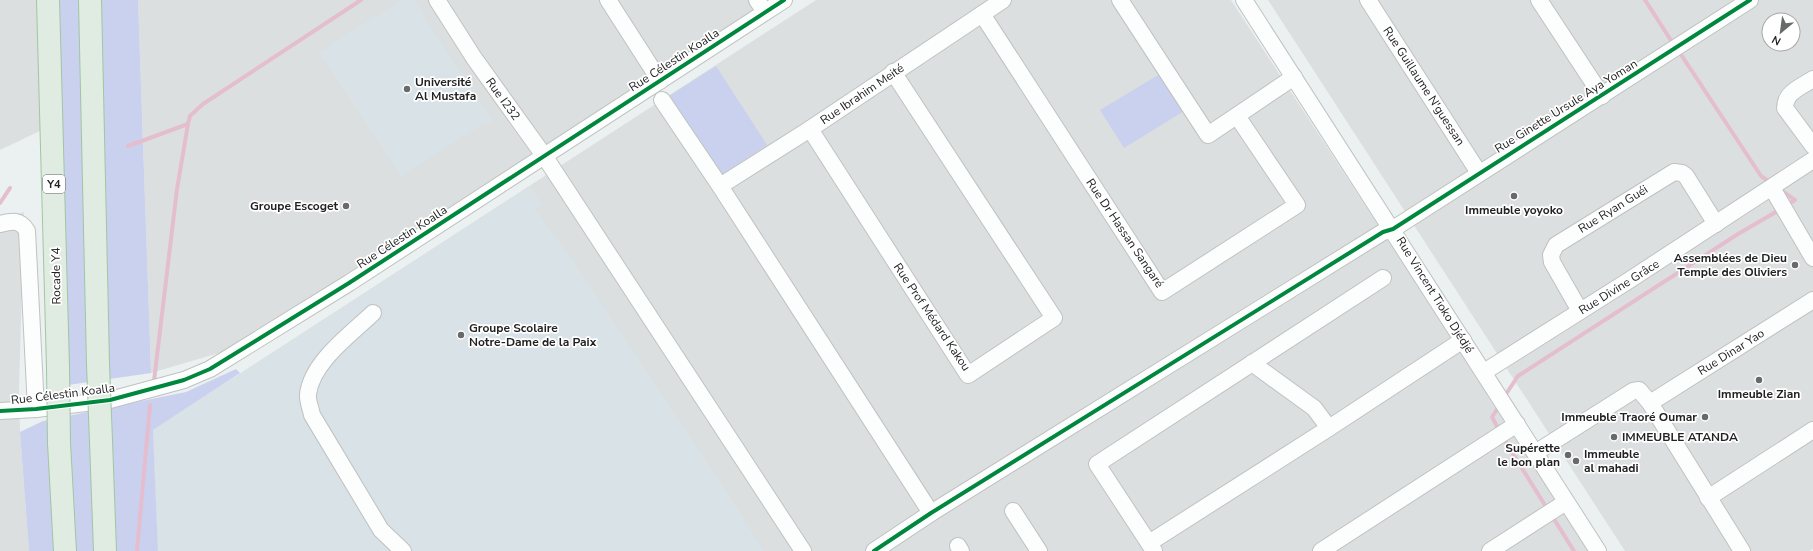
<svg xmlns="http://www.w3.org/2000/svg" width="1813" height="551" viewBox="0 0 1813 551" font-family="'Nunito Sans',sans-serif">
<style>
.residential{fill:#dcdfdf;fill-rule:evenodd}
.education{fill:#d8e2e7}
.grass{fill:#c9d1ee}
.lines{fill:none;stroke-linecap:round;stroke-linejoin:round}
.stream{stroke:#e4bece;stroke-width:4}
.minor-casing{stroke:#c0c2c2;stroke-width:18}
.highway-casing{stroke:#a0c6a2;stroke-width:24}
.minor{stroke:#fcfdfd;stroke-width:16}
.highway{stroke:#e0ece2;stroke-width:22}
.highway-bridge-casing{stroke:#a0c6a2;stroke-width:24;stroke-linecap:butt}
.highway-bridge{stroke:#e0ece2;stroke-width:22}
.cycleway-casing{stroke:#fff;stroke-width:6}
.cycleway{stroke:#00873e;stroke-width:4}
.poi-dot{fill:#686a6a;stroke:#fff;stroke-width:1.5}
.labels{text-anchor:middle;dominant-baseline:central;stroke-width:3.5;stroke-linejoin:round;paint-order:stroke}
.shield{fill:#fff;stroke:#646464;stroke-width:1}
.shield-label{font-size:11px;font-weight:bold;fill:#222}
.street-label{font-size:12px;fill:#222;stroke:#fff}
.poi-label{font-size:12px;font-weight:bold;fill:#222;stroke:#fff;text-anchor:start}
</style>
<rect width="100%" height="100%" fill="#ebf0f0"/>
<!-- residential -->
<g class="residential">
<path d="M0 0H41L46 128 0 150Z"/>
<path d="M138 0H769L229 350 151 373Z"/>
<path d="M816 0H1231L1385 236 1588 551H158L153 430Z"/>
<path d="M1268 0H1813V549L1810 551H1625ZM1769 20H1793V44H1769Z"/>
<path d="M24 212 19 389 20 432 29 551H0V219Z"/>
</g>
<!-- education -->
<g class="education">
<path d="M401 0H414L493 122 483 124 401 177 319 52Z"/>
<path d="M530 186 542 205 535 210 571 257 720 481 764 551H158L153 430Z"/>
</g>
<!-- grass -->
<g class="grass">
<path d="M41 0H138L151 373 47 388 46 128Z"/>
<path d="M716 66 767 145 721 175 669 96Z"/>
<path d="M1160 74 1184 111 1124 148 1100 110Z"/>
<path d="M236 369 240 373 153 430 158 551H29L20 432 43 421 186 392Z"/>
</g>
<g class="lines">
<!-- stream -->
<g class="stream">
<path d="M1645 0 1674 45"/>
<path d="M1678 50 1761 176 1771 183"/>
<path d="M128 146 188 124"/>
<path d="M1779 189 1795 200 1787 205"/>
<path d="M0 203 10 188"/>
<path d="M154 381 177 189 188 124 190 116 203 104 361 0"/>
<path d="M1504 397 1518 376 1738 234 1781 209"/>
<path d="M1500 405 1492 417 1500 432"/>
<path d="M1503 438 1548 510"/>
<path d="M1552 516 1574 551"/>
<path d="M137 551 150 405"/>
</g>
<!-- minor casing -->
<g class="minor-casing">
<g id="minor">
<path d="M437 0 474 58 545 157 803 551"/>
<path d="M608 0 660 81"/>
<path d="M757 0 765 12"/>
<path d="M1120 0 1208 135 1294 77"/>
<path d="M1244 0 1598 551"/>
<path d="M1368 0 1479 173"/>
<path d="M1539 0 1602 96"/>
<path d="M982 14 1162 292 1297 205 1237 116"/>
<path d="M1813 79C1801 87 1785 92 1785 108L1813 146"/>
<path d="M662 100 720 186 931 513"/>
<path d="M810 129 968 375 1054 318 893 72"/>
<path d="M720 186 810 129 1003 0"/>
<path d="M1772 188 1813 258"/>
<path d="M0 224C12 221 20 219 27 231L36 409"/>
<path d="M1580 311 1552 262 1551 255 1556 245 1674 172 1682 173 1686 176 1716 224"/>
<path d="M373 313C351 334 312 362 308 394 307 400 311 409 312 415L381 530 403 551"/>
<path d="M1252 363 1314 408 1329 428"/>
<path d="M1484 372 1628 281 1813 160"/>
<path d="M1650 403 1813 300"/>
<path d="M0 411 36 409 110 400 184 380 210 369 349 283 784 0"/>
<path d="M1535 453 1633 391 1639 390 1650 403 1742 551"/>
<path d="M1708 498 1813 430"/>
<path d="M1013 511 1039 551"/>
<path d="M1149 543 1329 428 1463 340"/>
<path d="M958 546 961 551"/>
<path d="M874 551 931 513 1383 232 1393 229 1750 0"/>
<path d="M1154 551 1097 464 1383 278"/>
<path d="M1321 551 1517 424"/>
<path d="M1490 551 1566 502"/>
</g>
</g>
<!-- highway casing -->
<g class="highway-casing">
<g id="highway">
<path d="M48 0 58 368"/>
<path d="M90 0 98 364"/>
<path d="M101 441 105 551"/>
<path d="M59 443 65 551"/>
</g>
</g>
<!-- minor -->
<use href="#minor" class="minor"/>
<!-- highway -->
<use href="#highway" class="highway"/>
<!-- highway-bridge casing -->
<g class="highway-bridge-casing">
<g id="highway-bridge">
<path d="M98 364 101 441"/>
<path d="M58 368 59 443"/>
</g>
</g>
<!-- highway-bridge -->
<use href="#highway-bridge" class="highway-bridge"/>
<!-- cycleway casing -->
<g class="cycleway-casing">
<g id="cycleway">
<path d="M0 411 36 409 110 400 184 380 210 369 349 283 784 0"/>
<path d="M874 551 931 513 1383 232 1393 229 1750 0"/>
</g>
</g>
<!-- cycleway -->
<use href="#cycleway" class="cycleway"/>
</g>
<!-- markers -->
<g class="poi-dot">
<circle cx="407" cy="89" r="4"/>
<circle cx="1514" cy="196" r="4"/>
<circle cx="346" cy="206" r="4"/>
<circle cx="1795" cy="265" r="4"/>
<circle cx="461" cy="335" r="4"/>
<circle cx="1759" cy="380" r="4"/>
<circle cx="1705" cy="417" r="4"/>
<circle cx="1614" cy="437" r="4"/>
<circle cx="1568" cy="455" r="4"/>
<circle cx="1576" cy="461" r="4"/>
</g>
<g class="labels">
<!-- shield labels -->
<rect class="shield" x="43" y="175" width="22" height="18" rx="3"/>
<g class="shield-label">
<text x="54" y="184">Y4</text>
</g>
<!-- street labels -->
<g class="street-label">
<text transform="translate(674 60) rotate(-33)">Rue Célestin Koalla</text>
<text transform="translate(1424 86) rotate(57)">Rue Guillaume N'guessan</text>
<text transform="translate(862 94) rotate(-34)">Rue Ibrahim Meité</text>
<text transform="translate(503 99) rotate(54)">Rue I232</text>
<text transform="translate(1566 106) rotate(-32)">Rue Ginette Ursule Aya Yoman</text>
<text transform="translate(1613 209) rotate(-32)">Rue Ryan Guéi</text>
<text transform="translate(1125 233) rotate(56)">Rue Dr Hassan Sangaré</text>
<text transform="translate(402 237) rotate(-33)">Rue Célestin Koalla</text>
<text transform="translate(56 276) rotate(-91)">Rocade Y4</text>
<text transform="translate(1619 287) rotate(-32)">Rue Divine Grâce</text>
<text transform="translate(1435 295) rotate(58)">Rue Vincent Tioko Djédjé</text>
<text transform="translate(932 317) rotate(56)">Rue Prof Médard Kakou</text>
<text transform="translate(1731 352) rotate(-32)">Rue Dinar Yao</text>
<text transform="translate(63 394) rotate(-7)">Rue Célestin Koalla</text>
</g>
<!-- poi labels -->
<g class="poi-label">
<text x="415" y="82">Université<tspan x="415" dy="14">Al Mustafa</tspan></text>
<text x="338" y="206" text-anchor="end">Groupe Escoget</text>
<text x="1514" y="210" text-anchor="middle">Immeuble yoyoko</text>
<text x="1787" y="258" text-anchor="end">Assemblées de Dieu<tspan x="1787" dy="14">Temple des Oliviers</tspan></text>
<text x="469" y="328">Groupe Scolaire<tspan x="469" dy="14">Notre-Dame de la Paix</tspan></text>
<text x="1759" y="394" text-anchor="middle">Immeuble Zian</text>
<text x="1697" y="417" text-anchor="end">Immeuble Traoré Oumar</text>
<text x="1622" y="437">IMMEUBLE ATANDA</text>
<text x="1560" y="448" text-anchor="end">Supérette<tspan x="1560" dy="14">le bon plan</tspan></text>
<text x="1584" y="454">Immeuble<tspan x="1584" dy="14">al mahadi</tspan></text>
</g>
</g>
<!-- north arrow -->
<g transform="translate(1781 32) rotate(209)"><circle r="19" fill="#ffffff" stroke="#a7a7a7"/>
<path d="M0-3L7 15L0 10L-7 15Z" fill="#686a6a"/>
<text y="-6" font-size="11" font-weight="bold" text-anchor="middle" fill="#222222">N</text>
</g>
</svg>
